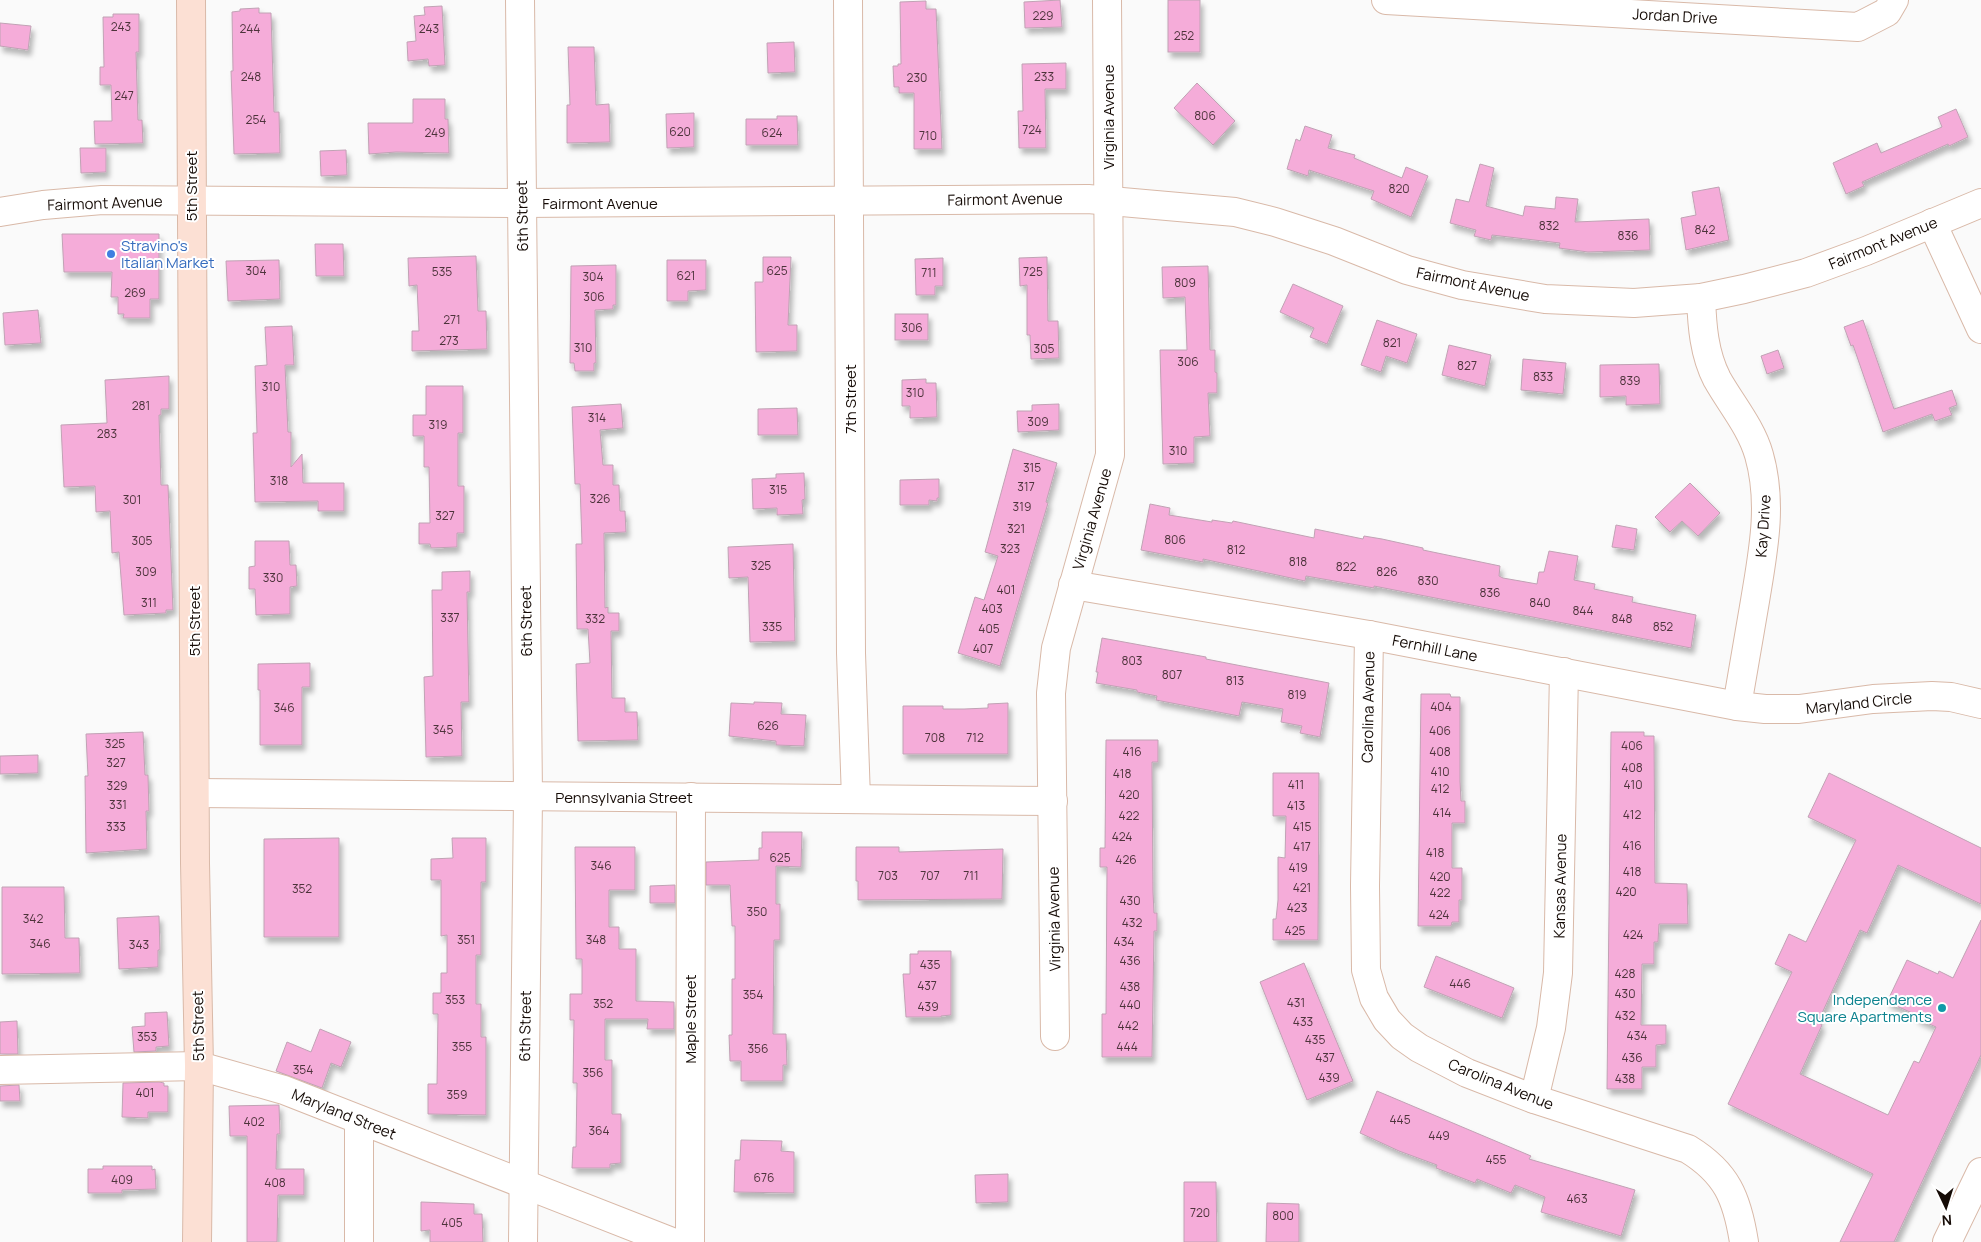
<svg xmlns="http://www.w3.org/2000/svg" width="1981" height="1242" viewBox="0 0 1981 1242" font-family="Manrope,sans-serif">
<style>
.building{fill:#f5acd9;stroke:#c0a2b4;filter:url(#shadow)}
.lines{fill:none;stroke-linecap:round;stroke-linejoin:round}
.street-casing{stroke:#d9b9a8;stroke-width:30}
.secondary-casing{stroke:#d9b9a8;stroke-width:30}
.street{stroke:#fff;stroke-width:28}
.secondary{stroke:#fce0d4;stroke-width:28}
.shop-dot{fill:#3f7fe0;stroke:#fff;stroke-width:2}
.culture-dot{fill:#0f9aa8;stroke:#fff;stroke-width:2}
.labels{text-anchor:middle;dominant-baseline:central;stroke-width:4;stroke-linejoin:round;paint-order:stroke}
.number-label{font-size:12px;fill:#4d333b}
.street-label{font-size:15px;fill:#150b06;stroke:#fff}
.shop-label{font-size:15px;fill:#366cbe;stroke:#fff;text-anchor:start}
.culture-label{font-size:15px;fill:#0d838f;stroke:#fff;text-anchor:end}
</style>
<defs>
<filter id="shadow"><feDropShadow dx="3" dy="5.5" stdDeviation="2.5" flood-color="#0004"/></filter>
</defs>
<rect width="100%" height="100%" fill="#fafafa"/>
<!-- building -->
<g class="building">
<path d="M1060 0 1062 27 1025 28 1024 2Z"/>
<rect x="1168" y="0" width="32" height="52"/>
<path d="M926 1V9H936L942 149H914V93H899V87H894L893 66H898V64H901L900 2Z"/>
<path d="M442 6 445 65 429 66 428 59 408 61 407 42 416 41 414 16 425 15 424 7Z"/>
<path d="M259 8V13H271L274 112H279L280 153 234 154 231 71H233L232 12 240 11V9Z"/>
<path d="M113 14H139V52H136L138 120H142L143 143 95 144 94 121H112L111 85H100V67H104L103 17H113Z"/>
<path d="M0 23 31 26 28 50 0 46Z"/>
<path d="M794 42 795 72 768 73 767 43Z"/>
<path d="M568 47H594L596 105 609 104 610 142 567 143V105H570Z"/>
<path d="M1066 63V89H1045L1046 148H1019L1018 111H1023L1022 64Z"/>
<path d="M1197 83 1235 121 1213 145 1174 108Z"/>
<path d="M413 99H445V119H448L449 153 396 152 369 154 368 123H413Z"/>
<path d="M1956 109 1968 137 1949 146 1948 144 1862 182 1864 186 1846 194 1833 163 1877 143 1881 153 1942 127 1938 117Z"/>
<path d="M694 113V147L667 148 666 114Z"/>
<path d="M777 116H797L798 145H746V119H777Z"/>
<path d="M1305 126 1332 135 1328 148 1355 155 1354 158 1402 178 1406 167 1428 176 1411 217 1371 199 1374 191 1309 170 1308 176 1287 169 1296 139 1300 141Z"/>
<path d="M80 148H106V172L81 173Z"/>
<path d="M346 150 347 175 321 176 320 151Z"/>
<path d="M1480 164 1494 168 1486 206 1523 216 1525 206 1555 209 1556 197 1578 199 1575 222 1649 219 1650 250 1588 252 1559 248 1560 243 1492 235 1491 240 1474 236 1476 230 1450 223 1456 199 1469 202Z"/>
<path d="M1719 187 1729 240 1686 250 1681 218 1696 215 1692 192Z"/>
<path d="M62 234H159V299H150V318H123L124 314H118V297H111L112 272H64Z"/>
<path d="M315 244H343L344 276H316Z"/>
<path d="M476 256 478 311H486L487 349 412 351V331H419L417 285 409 286 408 258Z"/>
<path d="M763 257H791L788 325H797V351L756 352 755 282H763Z"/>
<path d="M1047 257 1048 321H1058L1059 358 1031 359 1030 335H1027V285L1020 286 1019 258Z"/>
<path d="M943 258V286H935V295H916L915 259Z"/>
<path d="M279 260 280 299 228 301 226 261Z"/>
<path d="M667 260H706V290L688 291V301H667Z"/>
<path d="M616 265V305H613V309L595 310 596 363H594V371H575L574 363H570L571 266Z"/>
<path d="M1208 266 1210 350H1215V372L1217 373V393H1208L1210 436 1194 437V463L1163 464 1160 350H1187L1185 297 1163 298 1162 267Z"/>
<path d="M1293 284 1343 306 1327 344 1310 337 1314 328 1280 312Z"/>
<path d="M38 310 41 343 5 345 3 313Z"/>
<rect x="895" y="314" width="33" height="26"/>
<path d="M1377 320 1417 334 1407 363 1386 356 1381 372 1361 365Z"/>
<path d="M1863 320 1894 409 1952 390 1957 405 1949 408 1952 415 1935 421 1932 414 1883 432 1853 345 1851 346 1844 327Z"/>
<path d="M292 326 294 365H285L288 432H291V467L302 454 303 483H344V511H318V501L255 502 253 433H257L255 366 267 365 265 327Z"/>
<path d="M1449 345 1491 355 1485 386 1442 375Z"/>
<path d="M1778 350 1784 368 1767 374 1761 356Z"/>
<path d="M1523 359 1566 363 1563 394 1521 390Z"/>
<path d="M1659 364 1660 404 1626 405V396L1600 397V365Z"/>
<path d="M169 376V409H161V415H159L161 485H168L173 610H166V613L124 615 119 552 112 553 110 511 96 512 95 486 64 487 61 425 107 423 105 380Z"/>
<path d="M926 379V383H936L937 417 910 418V406H902V380Z"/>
<path d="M426 386H463V433H458V486H464V533H457V547L431 548 430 544H419V523H430L429 467H424V436H413V415H426Z"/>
<path d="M621 404 623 428 600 430 603 465H613V485H619L620 511H625L626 532 604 533 605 608 608 607V613H619V631H611L612 698H625V712H637L638 740 578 741 576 664 590 663 588 629H577L576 544H582L580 484H575L572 407Z"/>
<path d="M1059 404V430L1018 432 1017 411H1032V405Z"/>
<path d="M797 408 798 435H758V409Z"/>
<path d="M1013 449 1057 463 1046 502 1048 503 1000 666 958 653 975 597 984 600 998 556 985 552Z"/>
<path d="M804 473 805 499 802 500 803 514 777 515V508L753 509 752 479 776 478V474Z"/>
<path d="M939 479V498H937V501L929 500V505H900V480Z"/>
<path d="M1690 483 1720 513 1698 536 1682 521 1670 532 1655 517Z"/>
<path d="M1150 504 1170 508 1169 515 1212 522V520L1232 523 1233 521 1314 538 1315 529 1363 539 1364 536 1382 539 1423 548V550L1500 566 1499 576 1503 578 1537 584 1539 572H1544L1549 551 1578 556 1574 580 1595 584 1594 589 1633 597 1632 602 1696 615 1691 648 1374 586V588L1306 576 1305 581 1203 559V562L1141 550Z"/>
<path d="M1616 525 1637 529 1634 550 1612 547Z"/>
<path d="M255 541H289L290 565H296L297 586 290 587V614L256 615 255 589H249V567L255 566Z"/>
<path d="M793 544 795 641 750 642 748 577 729 578 728 547Z"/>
<path d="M470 571V592H467L469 702H461L462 756 426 757 424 677 433 676 432 590H442V572Z"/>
<path d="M1102 638 1206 657V659L1329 683 1320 737 1300 733 1302 726 1281 722 1283 709 1242 702 1239 716 1156 700 1157 696 1137 692V690L1096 683 1098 672H1096Z"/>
<path d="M310 663V687H302V745H260V690H258V664Z"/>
<path d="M1421 694H1450L1451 697H1460V781L1461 801H1465V823H1452V868H1462V900H1459V922H1452L1451 926H1418Z"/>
<path d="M754 702 782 703 781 714 806 715 804 746 776 745V741L729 736 731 703 754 704Z"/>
<path d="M1008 703V754H903V706H943V709H964L988 708V704Z"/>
<path d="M143 732 145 775H148L149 811H146L147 849 86 853 85 776H88L86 734Z"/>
<path d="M1611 732H1644V736H1654L1655 883 1687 884 1688 924H1659L1658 942H1654V964H1642L1641 1025H1666V1044L1656 1045V1067H1642V1089H1607Z"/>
<path d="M1106 740H1158V762H1152L1153 892 1154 913H1157V931H1154L1152 1057H1102V1014H1106L1107 867H1100V848H1105Z"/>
<path d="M38 755V773L0 774V756Z"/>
<path d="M1273 773H1319L1318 940H1273V919H1276L1278 900V857L1285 858 1286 816H1273Z"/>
<path d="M1829 773 1981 848V904L1898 865 1867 933 1860 930 1818 1022 1822 1025 1800 1074 1888 1115 1914 1061 1919 1063 1936 1027 1916 1018 1917 1015 1887 1002 1907 960 1938 974 1939 971 1953 978 1981 920V1055L1894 1242H1840L1873 1174 1728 1104 1792 972 1775 964 1783 947 1789 934 1806 942 1856 840 1808 817Z"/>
<path d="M762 832H802L801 867 776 866V904H780V940H774L773 1034H786L787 1065H783V1081H741V1061H730L729 1035H732V979H735V926H732L730 885H706V862L759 860V848H762Z"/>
<path d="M339 838V937H264V839Z"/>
<path d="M452 838H486V882H481V955H476V1004H481V1037H486V1115L428 1114V1084H437L438 1014H433V993H441V973H447V935L441 936V880H431V859L453 858Z"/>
<path d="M575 847H635V890H609V927H619V949H636V1001L674 1002V1029H647L648 1019H605V1060H612V1114H621V1163L610 1164V1168H572L573 1147H576L577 1083H573L574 1020H570V994H582V959H576Z"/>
<path d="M856 847H899V852L1003 849 1002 899 858 900V881H856Z"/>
<path d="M675 885V903H650V886Z"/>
<path d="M2 887H64L65 938H79L80 973 2 974Z"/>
<path d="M159 916 160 950H158V967L119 969 117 918Z"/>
<path d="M918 951H951V1015L941 1016V1017H906L903 974H910V954H918Z"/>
<path d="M1436 956 1514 988 1502 1018 1424 987Z"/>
<path d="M1304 963 1353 1081 1307 1100 1260 982Z"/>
<path d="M167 1012 169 1046 156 1047V1051L134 1052 132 1027 145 1026V1013Z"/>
<path d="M17 1021 18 1054H0V1022Z"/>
<path d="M320 1029 351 1042 341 1067 331 1063 322 1088 276 1071 287 1042 311 1052Z"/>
<path d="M159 1082 164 1083V1086H168V1112H148V1118L122 1117 123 1083Z"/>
<path d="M19 1085 20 1101H0V1086Z"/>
<path d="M1377 1091 1531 1156 1529 1159 1635 1190 1621 1236 1541 1212 1545 1197 1515 1185 1511 1193 1477 1179 1475 1183 1436 1168 1437 1165 1399 1151 1360 1133Z"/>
<path d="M279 1105 280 1134H277L276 1169H304V1195H278L277 1242H247V1136H230L229 1106Z"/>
<path d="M741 1140 782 1141 781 1151 794 1152V1193L734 1192 735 1160H740Z"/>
<path d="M103 1166H152V1170L155 1169 156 1189 122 1190V1193H88V1169H103Z"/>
<path d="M1008 1174V1202L976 1203 975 1175Z"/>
<path d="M1184 1182H1216L1217 1242H1184Z"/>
<path d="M421 1202 474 1204V1214H482L483 1242H430V1230L421 1231Z"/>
<path d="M1267 1203 1299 1204V1242H1266Z"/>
</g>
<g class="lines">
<!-- street casing -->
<g class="street-casing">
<g id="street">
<path d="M520 0 528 796 523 1242"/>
<path d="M848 0 851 653 856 799"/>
<path d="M1386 0 1858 27 1887 12 1894 0"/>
<path d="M0 212 43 205 102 200 522 203 1088 199 1235 212 1275 222 1334 241 1407 270 1462 285 1545 299 1634 303 1701 298 1744 289 1806 273 1866 251 1981 203"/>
<path d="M1932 223 1981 329"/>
<path d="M1701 298C1702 325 1704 354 1717 379 1731 404 1751 427 1759 455 1773 504 1763 552 1755 601 1749 636 1743 671 1737 706"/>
<path d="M1073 585 1369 635 1737 706 1765 709H1799L1873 699 1932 696 1951 697 1981 704"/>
<path d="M1369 635 1365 886 1366 970 1374 998 1387 1020 1402 1036 1419 1048 1467 1073 1534 1099 1688 1149C1727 1173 1737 1198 1744 1242"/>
<path d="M195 793 1053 801"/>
<path d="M1055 1036 1051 693 1056 648 1110 455 1107 0"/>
<path d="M0 1070 199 1066 284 1090 672 1242"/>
<path d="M1534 1099 1551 1028 1558 973 1564 672"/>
<path d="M359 1120V1242"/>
<path d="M690 1242 691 797"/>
<path d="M1947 1242 1981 1172"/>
</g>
</g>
<!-- secondary casing -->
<g class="secondary-casing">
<path id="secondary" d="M191 0 195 863 199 1066 197 1242"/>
</g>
<!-- street -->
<use href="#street" class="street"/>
<!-- secondary -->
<use href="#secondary" class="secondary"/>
</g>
<!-- markers -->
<circle class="shop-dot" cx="111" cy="254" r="5"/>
<circle class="culture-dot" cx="1942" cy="1008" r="5"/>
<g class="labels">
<!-- number labels -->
<g class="number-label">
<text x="1043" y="15">229</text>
<text x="121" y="26">243</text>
<text x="250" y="28">244</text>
<text x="429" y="28">243</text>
<text x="1184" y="35">252</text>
<text x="251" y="76">248</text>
<text x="1044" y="76">233</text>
<text x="917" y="77">230</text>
<text x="124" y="95">247</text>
<text x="1205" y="115">806</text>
<text x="256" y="119">254</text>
<text x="1032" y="129">724</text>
<text x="680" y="131">620</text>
<text x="435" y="132">249</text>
<text x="772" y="132">624</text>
<text x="928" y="135">710</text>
<text x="1399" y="188">820</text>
<text x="1549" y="225">832</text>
<text x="1705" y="229">842</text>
<text x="1628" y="235">836</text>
<text x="256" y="270">304</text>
<text x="777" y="270">625</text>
<text x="442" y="271">535</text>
<text x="1033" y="271">725</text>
<text x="929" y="272">711</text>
<text x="686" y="275">621</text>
<text x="593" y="276">304</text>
<text x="1185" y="282">809</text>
<text x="135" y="292">269</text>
<text x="594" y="296">306</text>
<text x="452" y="319">271</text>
<text x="912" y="327">306</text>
<text x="449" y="340">273</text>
<text x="1392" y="342">821</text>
<text x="583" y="347">310</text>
<text x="1044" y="348">305</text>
<text x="1188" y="361">306</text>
<text x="1467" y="365">827</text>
<text x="1543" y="376">833</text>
<text x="1630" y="380">839</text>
<text x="271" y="386">310</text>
<text x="915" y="392">310</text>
<text x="141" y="405">281</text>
<text x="597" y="417">314</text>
<text x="1038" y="421">309</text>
<text x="438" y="424">319</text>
<text x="107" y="433">283</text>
<text x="1178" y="450">310</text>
<text x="1032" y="467">315</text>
<text x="279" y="480">318</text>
<text x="1026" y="486">317</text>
<text x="778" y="489">315</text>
<text x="600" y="498">326</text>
<text x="132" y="499">301</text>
<text x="1022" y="506">319</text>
<text x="445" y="515">327</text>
<text x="1016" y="528">321</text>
<text x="1175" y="539">806</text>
<text x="142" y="540">305</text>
<text x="1010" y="548">323</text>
<text x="1236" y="549">812</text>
<text x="1298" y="561">818</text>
<text x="761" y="565">325</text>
<text x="1346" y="566">822</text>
<text x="146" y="571">309</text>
<text x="1387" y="571">826</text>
<text x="273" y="577">330</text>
<text x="1428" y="580">830</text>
<text x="1006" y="589">401</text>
<text x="1490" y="592">836</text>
<text x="149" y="602">311</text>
<text x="1540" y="602">840</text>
<text x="992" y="608">403</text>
<text x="1583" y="610">844</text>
<text x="450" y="617">337</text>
<text x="595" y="618">332</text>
<text x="1622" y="618">848</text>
<text x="772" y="626">335</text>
<text x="1663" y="626">852</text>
<text x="989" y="628">405</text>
<text x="983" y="648">407</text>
<text x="1132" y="660">803</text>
<text x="1172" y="674">807</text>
<text x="1235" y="680">813</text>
<text x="1297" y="694">819</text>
<text x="1441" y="706">404</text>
<text x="284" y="707">346</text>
<text x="768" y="725">626</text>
<text x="443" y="729">345</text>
<text x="1440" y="730">406</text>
<text x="935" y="737">708</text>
<text x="975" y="737">712</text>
<text x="115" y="743">325</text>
<text x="1632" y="745">406</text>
<text x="1132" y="751">416</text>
<text x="1440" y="751">408</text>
<text x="116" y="762">327</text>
<text x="1632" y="767">408</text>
<text x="1440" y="771">410</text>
<text x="1122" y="773">418</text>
<text x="1296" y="784">411</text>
<text x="1633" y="784">410</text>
<text x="117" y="785">329</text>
<text x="1440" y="788">412</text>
<text x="1129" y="794">420</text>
<text x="118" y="804">331</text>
<text x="1296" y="805">413</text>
<text x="1442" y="812">414</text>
<text x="1632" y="814">412</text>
<text x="1129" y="815">422</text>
<text x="116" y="826">333</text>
<text x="1302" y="826">415</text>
<text x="1122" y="836">424</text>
<text x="1632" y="845">416</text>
<text x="1302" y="846">417</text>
<text x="1435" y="852">418</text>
<text x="780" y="857">625</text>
<text x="1126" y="859">426</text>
<text x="601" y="865">346</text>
<text x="1298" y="867">419</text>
<text x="1632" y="871">418</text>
<text x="888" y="875">703</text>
<text x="930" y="875">707</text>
<text x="971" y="875">711</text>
<text x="1440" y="876">420</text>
<text x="1302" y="887">421</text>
<text x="302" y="888">352</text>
<text x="1626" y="891">420</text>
<text x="1440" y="892">422</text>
<text x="1130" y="900">430</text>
<text x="1297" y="907">423</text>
<text x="757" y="911">350</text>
<text x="1439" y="914">424</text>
<text x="33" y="918">342</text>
<text x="1132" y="922">432</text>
<text x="1295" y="930">425</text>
<text x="1633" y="934">424</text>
<text x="466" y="939">351</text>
<text x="596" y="939">348</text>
<text x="1124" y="941">434</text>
<text x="40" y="943">346</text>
<text x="139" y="944">343</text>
<text x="1130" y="960">436</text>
<text x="930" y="964">435</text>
<text x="1625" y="973">428</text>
<text x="1460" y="983">446</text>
<text x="927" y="985">437</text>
<text x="1130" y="986">438</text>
<text x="1625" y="993">430</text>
<text x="753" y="994">354</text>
<text x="455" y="999">353</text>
<text x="1296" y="1002">431</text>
<text x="603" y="1003">352</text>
<text x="1130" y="1004">440</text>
<text x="928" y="1006">439</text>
<text x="1625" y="1015">432</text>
<text x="1303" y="1021">433</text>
<text x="1128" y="1025">442</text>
<text x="1637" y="1035">434</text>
<text x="147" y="1036">353</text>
<text x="1315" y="1039">435</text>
<text x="462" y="1046">355</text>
<text x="1127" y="1046">444</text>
<text x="758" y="1048">356</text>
<text x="1325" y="1057">437</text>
<text x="1632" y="1057">436</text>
<text x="303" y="1069">354</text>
<text x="593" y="1072">356</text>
<text x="1329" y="1077">439</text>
<text x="1625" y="1078">438</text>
<text x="145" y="1092">401</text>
<text x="457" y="1094">359</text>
<text x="1400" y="1119">445</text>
<text x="254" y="1121">402</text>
<text x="599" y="1130">364</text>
<text x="1439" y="1135">449</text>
<text x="1496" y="1159">455</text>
<text x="764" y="1177">676</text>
<text x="122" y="1179">409</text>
<text x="275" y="1182">408</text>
<text x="1577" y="1198">463</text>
<text x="1200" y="1212">720</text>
<text x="1283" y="1215">800</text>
<text x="452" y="1222">405</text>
</g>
<!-- street labels -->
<g class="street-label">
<text transform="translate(1675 16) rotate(3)">Jordan Drive</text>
<text transform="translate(1108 117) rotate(-90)">Virginia Avenue</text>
<text transform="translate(191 186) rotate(-90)">5th Street</text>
<text transform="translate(1005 199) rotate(-1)">Fairmont Avenue</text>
<text transform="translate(105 203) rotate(-2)">Fairmont Avenue</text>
<text x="600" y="203">Fairmont Avenue</text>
<text transform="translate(522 216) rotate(-91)">6th Street</text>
<text transform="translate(1883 243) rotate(-22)">Fairmont Avenue</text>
<text transform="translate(1473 284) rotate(12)">Fairmont Avenue</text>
<text transform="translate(850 399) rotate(-90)">7th Street</text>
<text transform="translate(1092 519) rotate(-74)">Virginia Avenue</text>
<text transform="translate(1763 526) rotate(-86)">Kay Drive</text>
<text transform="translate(194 621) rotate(-90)">5th Street</text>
<text transform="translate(526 621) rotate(-91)">6th Street</text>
<text transform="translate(1435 648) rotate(11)">Fernhill Lane</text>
<text transform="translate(1859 703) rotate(-6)">Maryland Circle</text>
<text transform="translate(1368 707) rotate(-89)">Carolina Avenue</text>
<text x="624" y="797">Pennsylvania Street</text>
<text transform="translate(1560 886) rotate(-89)">Kansas Avenue</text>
<text transform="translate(1054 919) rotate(-91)">Virginia Avenue</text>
<text transform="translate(690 1019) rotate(-90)">Maple Street</text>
<text transform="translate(198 1026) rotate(-91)">5th Street</text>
<text transform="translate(525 1026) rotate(-89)">6th Street</text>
<text transform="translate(1501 1084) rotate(22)">Carolina Avenue</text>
<text transform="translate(344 1114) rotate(22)">Maryland Street</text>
</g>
<!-- shop labels -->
<g class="shop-label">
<text x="121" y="245">Stravino's<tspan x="121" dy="17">Italian Market</tspan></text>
</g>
<!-- culture labels -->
<g class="culture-label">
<text x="1932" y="999">Independence<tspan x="1932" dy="17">Square Apartments</tspan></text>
</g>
</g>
<!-- north arrow -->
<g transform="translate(1946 1207) rotate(176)" stroke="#ffffff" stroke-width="4" paint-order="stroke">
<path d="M0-4L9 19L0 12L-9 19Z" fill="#150b06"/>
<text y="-8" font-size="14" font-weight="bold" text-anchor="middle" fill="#150b06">N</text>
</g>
</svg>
